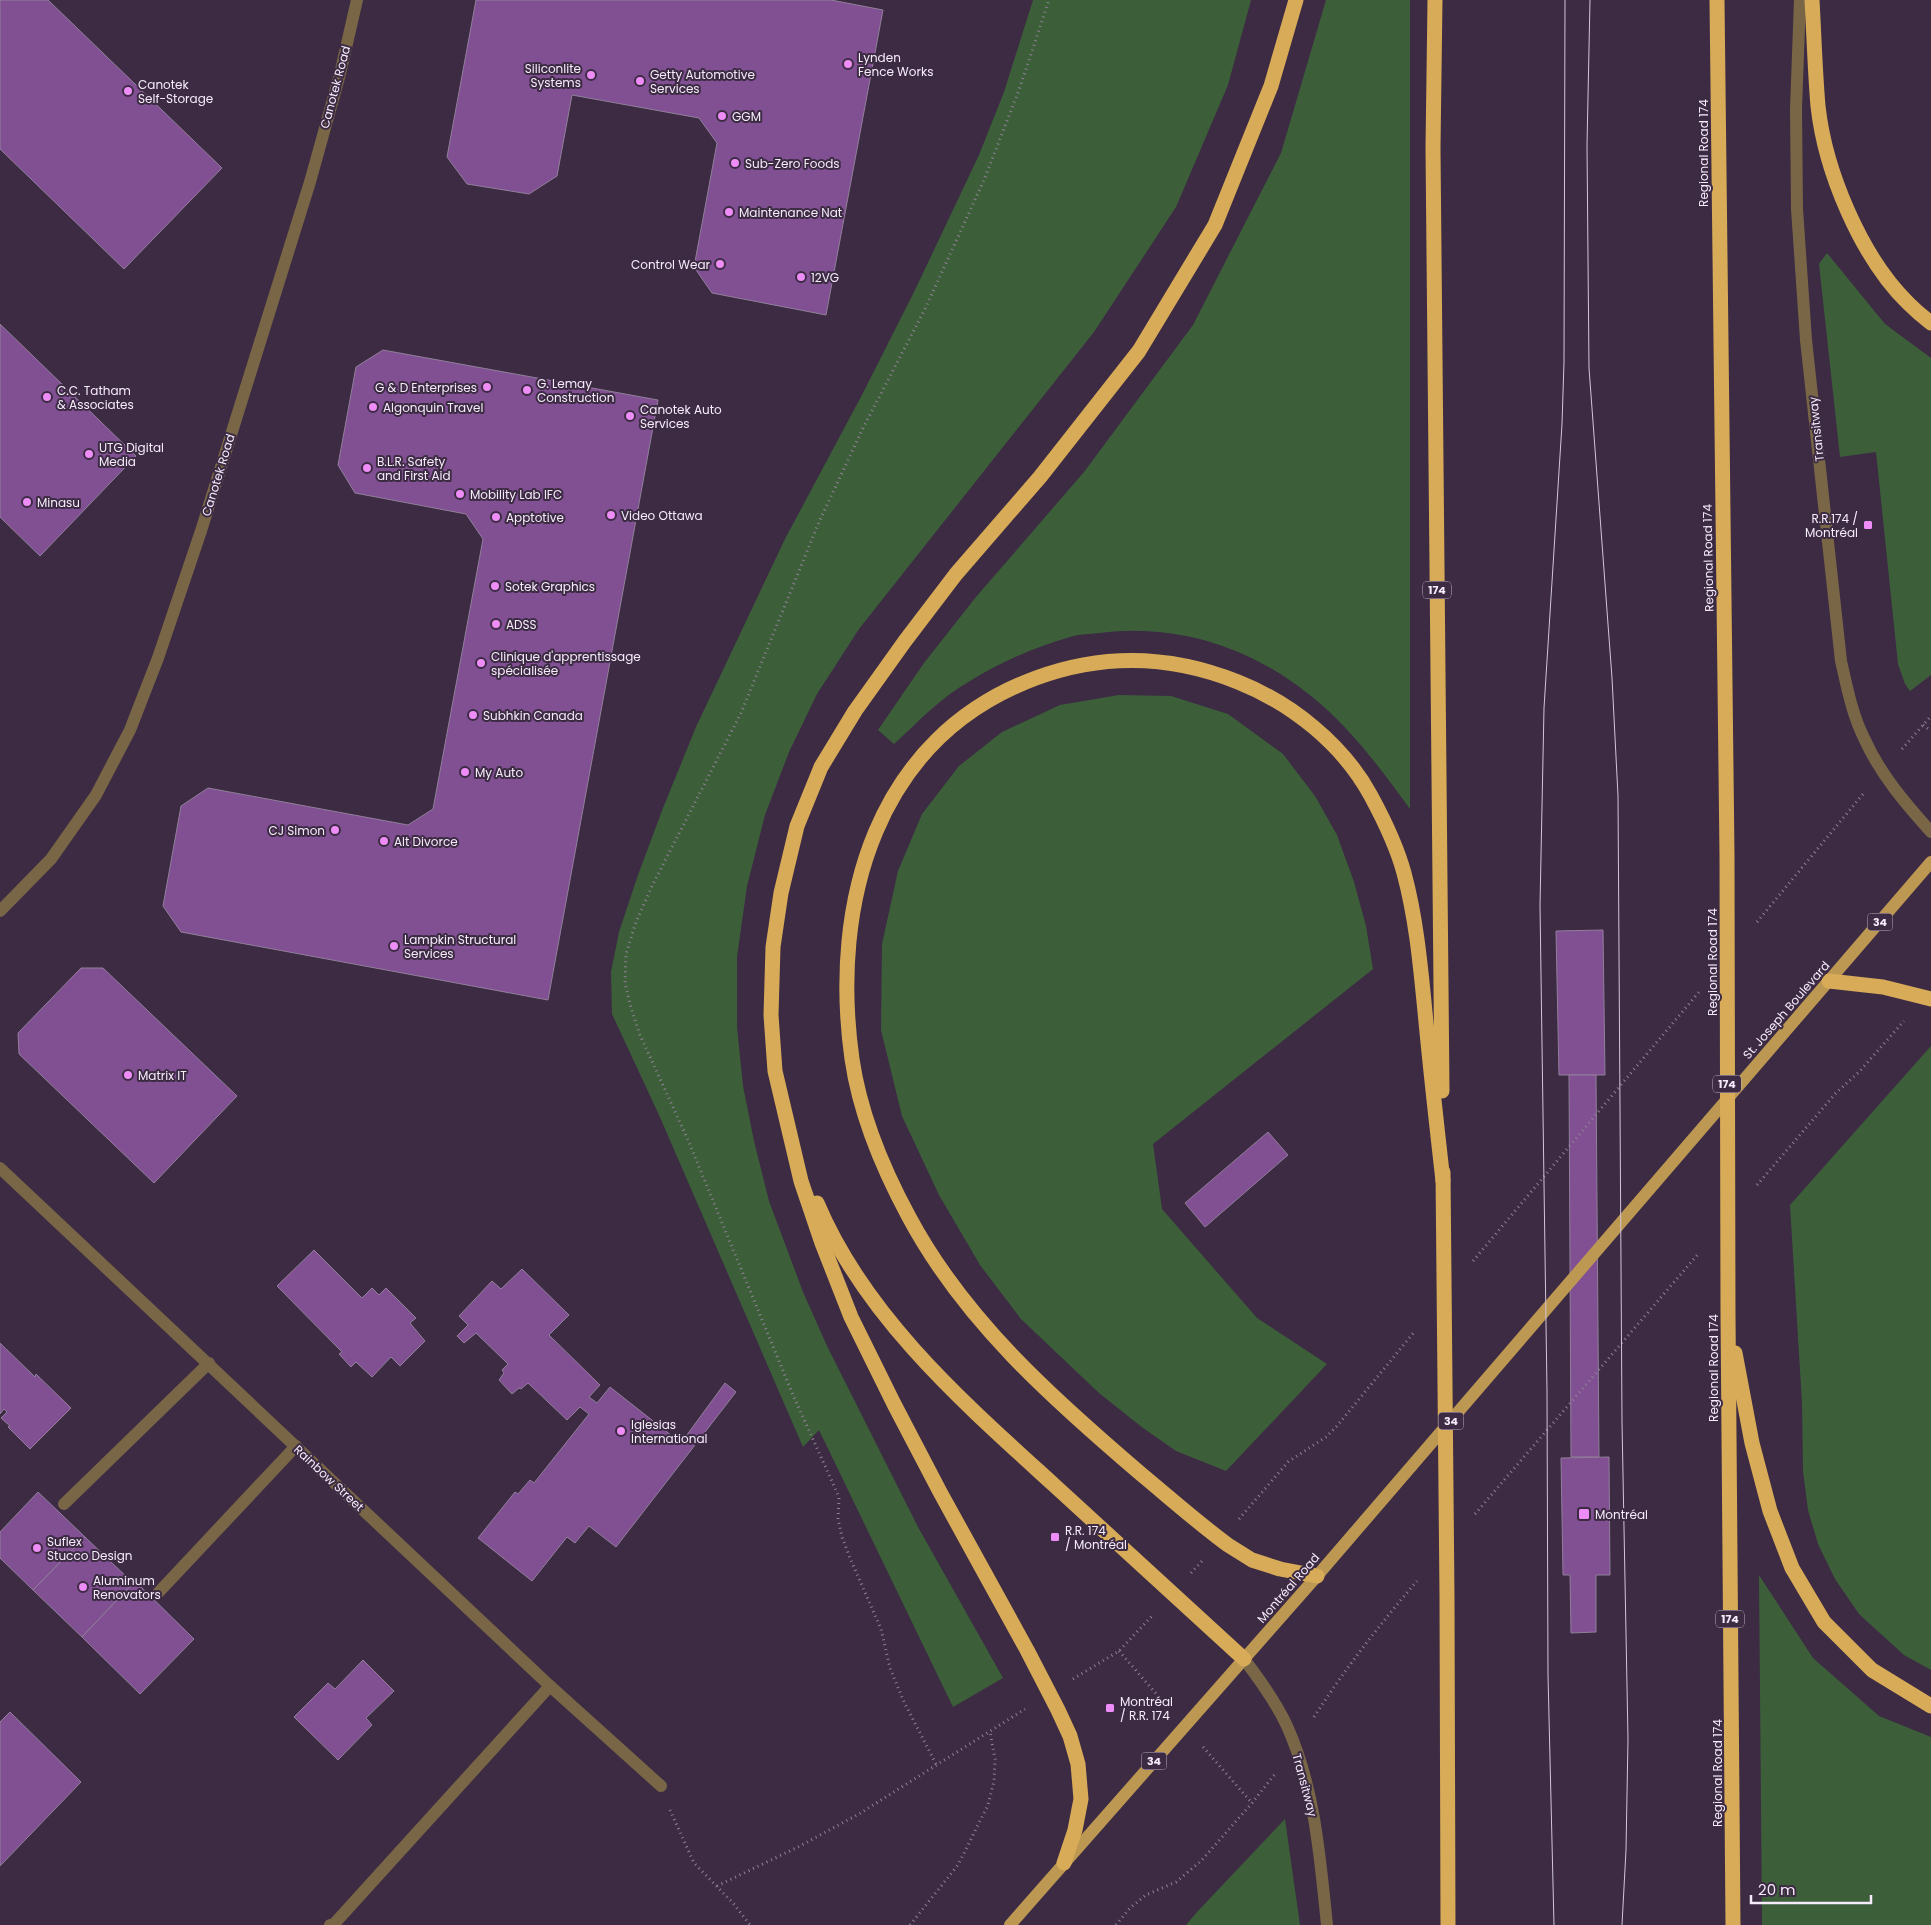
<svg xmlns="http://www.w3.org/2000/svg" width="1931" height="1925" viewBox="0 0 1931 1925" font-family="Poppins,sans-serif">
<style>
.green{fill:#3c5f3a}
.building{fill:#805093;stroke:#927f9b}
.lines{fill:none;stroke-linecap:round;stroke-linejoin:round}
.path{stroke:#908196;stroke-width:3;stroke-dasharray:1 4;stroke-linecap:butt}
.service{stroke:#786646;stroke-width:12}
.minor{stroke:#786646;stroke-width:12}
.primary{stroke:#bc9853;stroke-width:12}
.motorway{stroke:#d7ab57;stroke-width:15}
.tram{stroke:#d2c6d8;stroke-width:1}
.poi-dot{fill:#ee8cf8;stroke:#3c2b43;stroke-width:2}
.labels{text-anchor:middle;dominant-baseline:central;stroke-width:4;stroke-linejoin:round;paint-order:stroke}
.shield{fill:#3c2b43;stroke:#beb1c4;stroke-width:1}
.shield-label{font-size:11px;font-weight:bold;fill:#f6ebfb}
.poi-label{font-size:12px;fill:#f6ebfb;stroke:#3c2b43;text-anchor:start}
.street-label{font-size:12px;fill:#f6ebfb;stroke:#3c2b43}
</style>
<rect width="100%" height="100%" fill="#3c2b43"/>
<!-- green -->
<g class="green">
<path d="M1033 0H1251L1228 85 1176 207 1094 332 859 629 817 694 789 752 765 815 747 886 737 957V1027L743 1086 754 1141 769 1201 803 1292 827 1346 918 1527 1003 1678 953 1707 819 1430 803 1447 659 1115 612 1014 611 972 619 932 638 875 663 808 696 727 785 539 863 393 915 290 979 155 1004 92Z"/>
<path d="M1326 0H1410V809C1380 768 1350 727 1311 696 1251 647 1176 623 1100 633 1090 634 1079 634 1070 637 1035 647 1001 662 970 681 941 697 918 722 894 744L878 730 924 663 976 597 1084 472 1193 325 1281 153Z"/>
<path d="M1827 253 1885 324 1931 358V675L1910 691 1905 684 1898 664 1876 452 1840 457 1819 264Z"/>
<path d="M1119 695 1171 696 1228 714 1283 754 1315 796 1337 835 1354 882 1366 926 1373 969 1153 1144 1162 1209 1257 1318 1327 1364 1226 1471 1176 1451 1143 1428 1099 1393 1021 1319 980 1265 939 1195 902 1116 881 1030 882 944 898 871 922 814 959 766 1002 732 1060 705Z"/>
<path d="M1931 1046V1670L1904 1655 1859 1614 1835 1579 1818 1544 1808 1510 1803 1471 1802 1403 1790 1205Z"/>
<path d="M1759 1575 1813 1658 1879 1716 1931 1737V1925H1762Z"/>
<path d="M1285 1819 1300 1925H1186L1197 1912Z"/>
</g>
<!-- building -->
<g class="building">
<path d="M0 0H48L222 168 124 269 0 149Z"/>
<path d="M476 0H831L883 10 826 315 712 293 694 267 717 143 699 118 572 95 557 176 529 194 467 184 447 157Z"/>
<path d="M0 324 136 456 40 556 0 517Z"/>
<path d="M383 350 658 400 548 1000 181 932 163 906 181 806 208 788 408 825 433 809 483 539 466 514 355 493 338 465 356 367Z"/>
<path d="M1603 930 1605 1075H1559L1556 931Z"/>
<path d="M81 968H103L237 1096 154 1183 19 1054 18 1033Z"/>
<path d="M1569 1075H1596L1599 1457H1571Z"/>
<path d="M1268 1132 1288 1155 1205 1227 1185 1203Z"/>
<path d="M314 1250 362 1298 372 1288 379 1295 386 1288 416 1318 410 1323 425 1341 400 1366 391 1357 372 1377 356 1362 351 1367 339 1354 342 1352 277 1286Z"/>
<path d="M522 1269 569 1315 549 1335 600 1385 589 1397 597 1403 610 1387 681 1443 725 1383 736 1392 616 1547 589 1526 575 1543 567 1537 532 1581 478 1538 515 1492 518 1494 530 1480 534 1483 589 1414 580 1407 567 1420 528 1383 521 1389 519 1388 512 1394 499 1380 504 1373 502 1370 508 1364 476 1333 464 1343 457 1336 468 1325 459 1316 492 1281 501 1289Z"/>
<path d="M0 1343 35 1377 36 1374 71 1408 30 1449 8 1427 10 1426 1 1418 7 1412 4 1409 0 1414Z"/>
<path d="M1609 1457 1610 1575H1596V1632L1571 1633 1570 1575H1563L1561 1458Z"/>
<path d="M38 1492 85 1537 33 1590 0 1558V1532Z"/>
<path d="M85 1537 133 1583 82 1637 33 1590Z"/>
<path d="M135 1581 194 1639 140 1694 82 1637Z"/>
<path d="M363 1660 394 1691 366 1718 372 1725 338 1760 294 1717 328 1683 335 1689Z"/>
<path d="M10 1712 81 1782 0 1866V1722Z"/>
</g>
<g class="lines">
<!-- path -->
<g class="path">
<path d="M1923 725 1931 731"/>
<path d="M1902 749 1931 716"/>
<path d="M1757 922 1863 794"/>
<path d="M1757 1185 1835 1094 1860 1071 1904 1021"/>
<path d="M1473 1261 1699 992"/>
<path d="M1475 1514 1699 1253"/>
<path d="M1239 1519 1288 1462 1326 1437 1337 1426 1415 1331"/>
<path d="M1191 1573 1202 1561"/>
<path d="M1119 1651 1166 1705"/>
<path d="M1073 1679 1119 1651 1153 1615"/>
<path d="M1314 1717C1345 1669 1380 1624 1417 1581"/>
<path d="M1203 1747 1252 1803"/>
<path d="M936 1764 904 1702 890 1668 881 1629 850 1558 842 1537 838 1519 839 1497 793 1395 688 1140 640 1035 631 1008 625 983 626 954 636 922 653 884 741 713 819 522 863 428 925 309 984 180 1019 90 1049 0"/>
<path d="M670 1810 694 1863 733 1903 750 1925"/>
<path d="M717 1886 798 1847 859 1814 1025 1709"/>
<path d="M910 1925 958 1865 988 1805 994 1781 995 1759 990 1732"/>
<path d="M1116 1925 1130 1908 1146 1895 1176 1882 1201 1861 1252 1803 1275 1774"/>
</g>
<!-- service -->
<g class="service">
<path d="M1800 0 1796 109 1797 209 1806 340 1841 661C1847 687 1852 714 1864 738 1880 774 1905 803 1931 832"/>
<path d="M64 1504 209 1363"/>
<path d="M158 1593 296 1446"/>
<path d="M1244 1659C1260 1680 1276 1702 1287 1726 1315 1788 1320 1858 1327 1925"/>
<path d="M330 1925 334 1924 550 1686"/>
</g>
<!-- minor -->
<g class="minor">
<path d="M0 911 51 859 96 795 130 730 158 658 201 531 310 182 340 74 357 0"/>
<path d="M0 1168 550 1686 661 1786"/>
</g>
<!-- primary -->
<path class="primary" d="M1010 1925 1317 1576 1931 862"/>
<!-- motorway -->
<g class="motorway">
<path d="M1435 0 1433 148 1442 1091"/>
<path d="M1717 0 1727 855 1728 1314 1733 1925"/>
<path d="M1812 0C1814 35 1815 71 1818 106 1825 171 1861 257 1908 303 1915 310 1923 317 1931 323"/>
<path d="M1829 981 1883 987 1931 999"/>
<path d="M1443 1172 1447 1597 1448 1925"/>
<path d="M817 1203C865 1317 964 1403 1054 1485 1117 1543 1180 1601 1244 1659"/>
<path d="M1735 1353 1752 1443 1770 1511 1792 1568 1824 1622 1872 1670 1931 1706"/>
<path d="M1317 1576 1280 1569 1252 1560 1228 1545C1198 1523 1170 1498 1141 1474 1053 1399 964 1320 909 1217 883 1169 860 1114 852 1059 830 902 876 737 1036 678 1104 653 1171 655 1238 682 1291 703 1343 744 1371 796 1384 820 1397 847 1404 873 1417 921 1421 972 1426 1022 1431 1075 1437 1128 1443 1181"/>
<path d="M1064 1863 1075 1830 1081 1799 1078 1764 1070 1736 1058 1710 1027 1650 940 1492 894 1404 851 1317 822 1243 801 1181 775 1071 771 1015 773 947 781 893 797 826 821 767 855 711 905 641 956 574 1040 477 1139 351 1215 225 1271 86 1296 0"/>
</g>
<!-- tram -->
<g class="tram">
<path d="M1590 0 1587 145 1589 368 1612 678 1618 796 1622 1422 1628 1739 1626 1850 1622 1925"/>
<path d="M1554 1925 1548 1675 1547 1392 1540 905 1544 708 1562 424 1564 362 1565 0"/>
</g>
</g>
<!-- markers -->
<g class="poi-dot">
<circle cx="848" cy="64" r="5"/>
<circle cx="591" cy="75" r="5"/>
<circle cx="640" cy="81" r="5"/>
<circle cx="128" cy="91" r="5"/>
<circle cx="722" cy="116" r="5"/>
<circle cx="735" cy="163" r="5"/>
<circle cx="729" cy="212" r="5"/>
<circle cx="720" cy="264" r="5"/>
<circle cx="801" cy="277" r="5"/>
<circle cx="487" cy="387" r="5"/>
<circle cx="527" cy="390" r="5"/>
<circle cx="47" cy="397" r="5"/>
<circle cx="373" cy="407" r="5"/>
<circle cx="630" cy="416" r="5"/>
<circle cx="89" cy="454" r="5"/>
<circle cx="367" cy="468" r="5"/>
<circle cx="460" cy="494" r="5"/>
<circle cx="27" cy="502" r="5"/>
<circle cx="611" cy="515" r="5"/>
<circle cx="496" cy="517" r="5"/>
<rect x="1863" y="520" width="10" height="10" rx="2.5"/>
<circle cx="495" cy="586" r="5"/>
<circle cx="496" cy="624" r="5"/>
<circle cx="481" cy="663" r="5"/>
<circle cx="473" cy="715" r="5"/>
<circle cx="465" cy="772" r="5"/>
<circle cx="335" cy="830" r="5"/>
<circle cx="384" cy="841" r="5"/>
<circle cx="394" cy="946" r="5"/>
<circle cx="128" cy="1075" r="5"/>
<circle cx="621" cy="1431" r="5"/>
<rect x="1578" y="1508" width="12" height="12" rx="2.5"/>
<rect x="1050" y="1532" width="10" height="10" rx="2.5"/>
<circle cx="37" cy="1548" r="5"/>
<circle cx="83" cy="1587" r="5"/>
<rect x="1105" y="1703" width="10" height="10" rx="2.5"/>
</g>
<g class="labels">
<!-- shield labels -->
<g class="shield">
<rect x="1423" y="581.5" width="28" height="17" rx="4"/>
<rect x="1867.5" y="913.5" width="25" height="17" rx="4"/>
<rect x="1713" y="1075.5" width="28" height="17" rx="4"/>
<rect x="1438.5" y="1412.5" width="25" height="17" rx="4"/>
<rect x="1716" y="1610.5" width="28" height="17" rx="4"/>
<rect x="1141.5" y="1752.5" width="25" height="17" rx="4"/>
</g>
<g class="shield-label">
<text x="1437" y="590">174</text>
<text x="1880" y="922">34</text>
<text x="1727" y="1084">174</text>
<text x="1451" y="1421">34</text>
<text x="1730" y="1619">174</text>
<text x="1154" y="1761">34</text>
</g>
<!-- poi labels -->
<g class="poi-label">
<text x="858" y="57">Lynden<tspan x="858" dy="14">Fence Works</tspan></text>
<text x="581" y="68" text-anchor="end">Siliconlite<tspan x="581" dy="14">Systems</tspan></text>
<text x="650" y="74">Getty Automotive<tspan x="650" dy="14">Services</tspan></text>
<text x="138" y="84">Canotek<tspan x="138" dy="14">Self-Storage</tspan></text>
<text x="732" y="116">GGM</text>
<text x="745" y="163">Sub-Zero Foods</text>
<text x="739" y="212">Maintenance Nat</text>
<text x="710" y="264" text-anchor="end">Control Wear</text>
<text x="811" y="277">12VG</text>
<text x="537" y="383">G. Lemay<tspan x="537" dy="14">Construction</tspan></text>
<text x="477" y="387" text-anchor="end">G &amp; D Enterprises</text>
<text x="57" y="390">C.C. Tatham<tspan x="57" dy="14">&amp; Associates</tspan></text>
<text x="383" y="407">Algonquin Travel</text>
<text x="640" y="409">Canotek Auto<tspan x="640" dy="14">Services</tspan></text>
<text x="99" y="447">UTG Digital<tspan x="99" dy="14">Media</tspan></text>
<text x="377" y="461">B.L.R. Safety<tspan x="377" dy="14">and First Aid</tspan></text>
<text x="470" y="494">Mobility Lab IFC</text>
<text x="37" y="502">Minasu</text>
<text x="621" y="515">Video Ottawa</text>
<text x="506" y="517">Apptotive</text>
<text x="1858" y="518" text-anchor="end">R.R.174 /<tspan x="1858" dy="14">Montréal</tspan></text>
<text x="505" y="586">Sotek Graphics</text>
<text x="506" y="624">ADSS</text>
<text x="491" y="656">Clinique d'apprentissage<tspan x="491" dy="14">spécialisée</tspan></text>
<text x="483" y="715">Subhkin Canada</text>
<text x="475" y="772">My Auto</text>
<text x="325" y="830" text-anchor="end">CJ Simon</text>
<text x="394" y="841">Alt Divorce</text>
<text x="404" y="939">Lampkin Structural<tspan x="404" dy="14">Services</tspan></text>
<text x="138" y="1075">Matrix IT</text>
<text x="631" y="1424">Iglesias<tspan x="631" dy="14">International</tspan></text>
<text x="1595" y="1514">Montréal</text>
<text x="1065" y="1530">R.R. 174<tspan x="1065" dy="14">/ Montréal</tspan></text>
<text x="47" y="1541">Suflex<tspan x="47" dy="14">Stucco Design</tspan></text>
<text x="93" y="1580">Aluminum<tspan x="93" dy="14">Renovators</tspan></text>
<text x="1120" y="1701">Montréal<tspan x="1120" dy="14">/ R.R. 174</tspan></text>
</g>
<!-- street labels -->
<g class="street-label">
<text transform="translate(335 87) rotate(-75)">Canotek Road</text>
<text transform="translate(1703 153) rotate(-90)">Regional Road 174</text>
<text transform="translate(1816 429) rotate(-96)">Transitway</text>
<text transform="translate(218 475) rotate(-73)">Canotek Road</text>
<text transform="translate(1708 558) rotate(-91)">Regional Road 174</text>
<text transform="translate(1712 962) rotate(-90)">Regional Road 174</text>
<text transform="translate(1786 1010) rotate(-49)">St. Joseph Boulevard</text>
<text transform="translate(1713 1368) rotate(-90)">Regional Road 174</text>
<text transform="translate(329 1478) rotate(43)">Rainbow Street</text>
<text transform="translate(1288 1588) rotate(-49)">Montréal Road</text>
<text transform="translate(1717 1773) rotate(-90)">Regional Road 174</text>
<text transform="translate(1305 1785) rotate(75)">Transitway</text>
</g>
</g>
<!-- scale -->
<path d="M1751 1895v8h120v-8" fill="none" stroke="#f6ebfb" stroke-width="2.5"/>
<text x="1758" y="1895" font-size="15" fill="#f6ebfb" stroke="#3c2b43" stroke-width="4" paint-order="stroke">20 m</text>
</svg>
